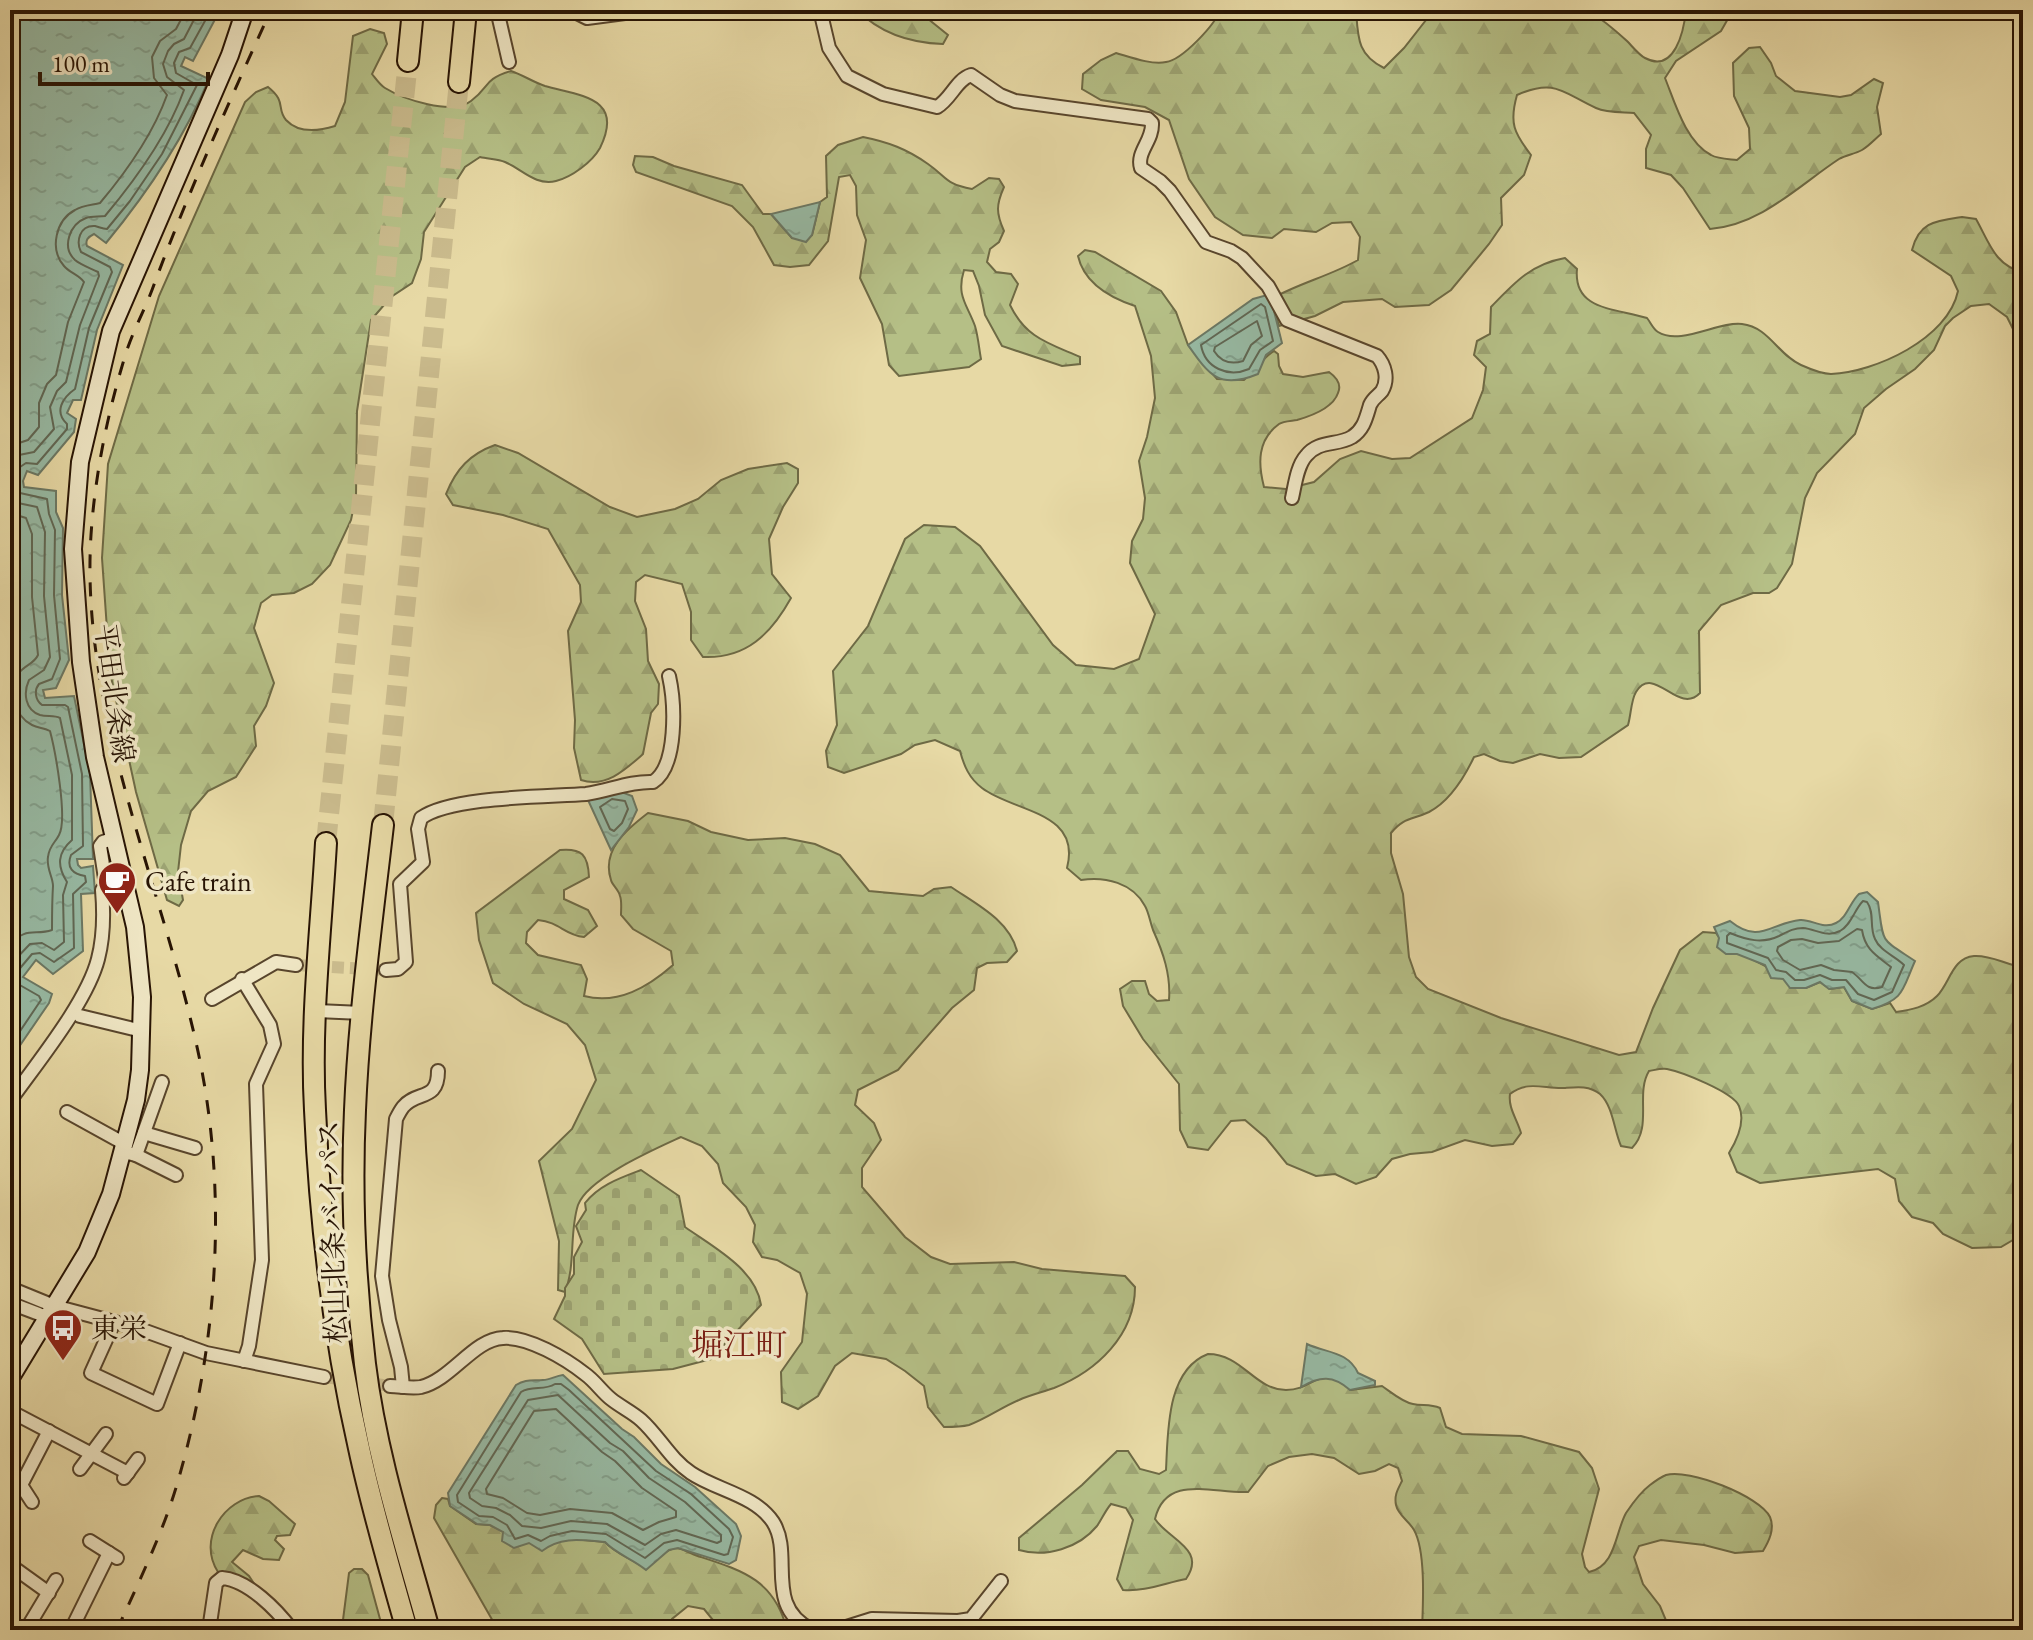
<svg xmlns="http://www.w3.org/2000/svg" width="2033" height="1640" viewBox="0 0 2033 1640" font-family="'EB Garamond','Noto Serif JP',serif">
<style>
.forest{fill:url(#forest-firs);stroke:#6e6a45;stroke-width:2}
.cemetery{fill:url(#cemetery-stones);stroke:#6e6a45;stroke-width:2}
.water{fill:url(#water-ripples);stroke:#6b7864;stroke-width:2}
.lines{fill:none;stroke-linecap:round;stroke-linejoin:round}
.shore{stroke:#606754;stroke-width:2}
.minor-tunnel{stroke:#cabb8d;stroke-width:12;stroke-dasharray:12 6;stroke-linecap:butt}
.trunk-tunnel{stroke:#cabb8d;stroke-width:20;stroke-dasharray:20 10;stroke-linecap:butt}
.minor-casing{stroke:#58452c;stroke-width:16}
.secondary-casing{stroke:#281404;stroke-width:20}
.trunk-casing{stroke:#281404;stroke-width:24}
.minor{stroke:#efe6c4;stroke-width:12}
.secondary{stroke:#efe6c4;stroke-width:16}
.trunk{stroke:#e7d9a5;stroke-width:20}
.rail{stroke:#281404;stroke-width:3;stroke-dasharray:14 14;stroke-linecap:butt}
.labels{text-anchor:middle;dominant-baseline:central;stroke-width:7;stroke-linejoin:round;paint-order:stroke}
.street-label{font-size:28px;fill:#281404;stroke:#efe6c4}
.poi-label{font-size:28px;fill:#281404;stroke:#efe6c4;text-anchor:start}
.quarter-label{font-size:32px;fill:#7a1f14;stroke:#efe6c4}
</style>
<defs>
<pattern id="forest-firs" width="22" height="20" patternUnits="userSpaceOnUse" patternTransform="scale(2)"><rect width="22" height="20" fill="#b5bf86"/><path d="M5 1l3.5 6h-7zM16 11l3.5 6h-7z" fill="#9ca372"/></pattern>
<pattern id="cemetery-stones" width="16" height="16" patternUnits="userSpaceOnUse" patternTransform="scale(2)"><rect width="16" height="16" fill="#b5bf86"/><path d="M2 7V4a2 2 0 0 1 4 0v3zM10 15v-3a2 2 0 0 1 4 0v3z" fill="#9ca372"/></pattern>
<pattern id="water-ripples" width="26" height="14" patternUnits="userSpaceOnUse" patternTransform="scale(2)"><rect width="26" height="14" fill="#97baa4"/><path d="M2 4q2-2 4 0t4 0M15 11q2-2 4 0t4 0" fill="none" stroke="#829f8c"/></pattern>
</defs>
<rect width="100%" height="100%" fill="#e7d9a5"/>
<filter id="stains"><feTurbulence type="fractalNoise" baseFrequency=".0025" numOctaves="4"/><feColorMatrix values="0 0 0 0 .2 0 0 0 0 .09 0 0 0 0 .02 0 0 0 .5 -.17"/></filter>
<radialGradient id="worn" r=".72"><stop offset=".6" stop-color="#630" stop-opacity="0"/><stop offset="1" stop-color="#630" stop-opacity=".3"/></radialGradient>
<!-- forest -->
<g class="forest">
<path d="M857 10H917L948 35 943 44C910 43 881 34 857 10Z"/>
<path d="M1220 10H1356C1358 37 1357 55 1384 68L1404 48 1430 15 1439 10H1587C1602 19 1614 29 1627 41 1632 46 1639 55 1645 58 1675 74 1684 30 1686 10H1733L1721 31 1676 61 1665 78C1675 103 1686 142 1711 155 1718 159 1729 159 1737 160L1750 149 1749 128 1734 96 1733 63 1749 48 1760 47 1771 63 1776 76 1795 91 1840 97 1851 95 1874 79 1883 83 1877 107 1881 134C1875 139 1869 146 1862 150 1855 154 1846 155 1839 159 1798 186 1761 225 1710 229L1683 188 1671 175 1646 168V149L1651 135 1634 113C1622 112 1607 113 1596 108 1563 93 1555 78 1517 95 1509 123 1514 133 1531 155L1524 175 1501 198 1502 225 1489 244 1451 290 1429 305 1395 307 1382 299 1343 302 1315 316 1279 326 1271 299C1299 283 1330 276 1358 260L1360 237 1351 222 1332 223 1316 232 1284 229 1272 238 1243 235 1215 217 1189 179 1169 120 1145 107 1101 100 1082 89 1083 74 1101 60 1116 53C1130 57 1151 65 1166 62 1182 60 1215 25 1220 10Z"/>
<path d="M370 29 384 33 387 44 372 74C376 79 380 85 385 88 403 99 452 116 471 101 491 86 482 80 511 71 523 75 533 82 545 86 580 96 625 97 600 148 592 162 572 177 556 181 535 186 522 169 505 162 498 159 488 159 480 157L465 167 424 232 421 259 412 283 391 297 371 320 357 411 356 496 351 520 330 565 312 584 294 593 272 595 261 603 254 628 274 683 266 706 254 726 256 746 236 777 208 791 191 811 181 845 178 872 183 900 179 906 167 900 136 792 110 672 102 558 108 464 159 296 245 102 256 92 268 87C287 102 276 108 286 120 299 134 319 131 335 126L345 102 353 36Z"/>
<path d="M863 137C888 142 907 149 928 164 948 178 945 184 972 189L989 178 999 179 1004 187C996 205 996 213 1004 231L999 242 990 249 987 262 996 272 1011 274 1018 284 1010 305C1026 338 1048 343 1080 357V364L1062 366 1002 346 985 315 979 286 973 271 964 270C956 296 967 304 975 326 978 336 979 348 981 359L969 367 899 376 889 365 882 324 860 278 866 240 857 215 856 186 850 175 839 177 828 241 809 265 790 267 774 265 753 227 732 206 636 172 633 165 635 156 653 157 674 166 742 185 763 214H771L792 238 812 235 820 202 827 197 826 156 838 145Z"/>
<path d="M1962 217 1976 219C1989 242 1995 266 2023 272V342L2017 337 2007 317 1989 304 1971 306 1953 318 1945 326 1934 350 1915 369 1886 389 1864 408 1855 434 1817 473 1805 498 1792 564 1777 588 1769 593H1753L1721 605 1699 631 1700 693C1678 716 1654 663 1636 692 1631 700 1631 715 1628 725L1581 757 1559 758 1540 754 1513 763 1500 761 1484 754 1474 757C1464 778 1450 801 1429 812 1412 820 1404 817 1391 833V853L1403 894 1409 957 1416 977 1428 989 1501 1018 1619 1055 1636 1052 1653 1008 1680 950 1703 932 1716 933C1728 952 1747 955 1765 966 1779 974 1790 982 1806 988L1820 982 1830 989 1844 987 1852 1001 1872 1009 1890 1003 1896 1012C1911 1010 1926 1007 1937 996 1950 983 1952 958 1974 956 1993 955 2005 965 2023 967V1234L2001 1247 1972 1248 1943 1234 1933 1223 1912 1217 1899 1201 1895 1179 1878 1169 1760 1183 1737 1172 1729 1153C1737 1140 1746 1122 1739 1106 1733 1092 1682 1072 1667 1069 1661 1068 1655 1070 1649 1071 1635 1094 1653 1127 1632 1148L1621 1146C1614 1130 1613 1106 1600 1094 1589 1085 1576 1087 1564 1088 1544 1089 1528 1080 1510 1094 1508 1108 1517 1119 1521 1133L1513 1144 1492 1146 1465 1140 1432 1152 1410 1154 1392 1159 1376 1177 1356 1184 1335 1174 1316 1176 1287 1164 1266 1138 1245 1120 1231 1121 1208 1150 1188 1147 1180 1130 1179 1084 1143 1039 1123 1006 1120 989 1132 981H1145L1149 994 1157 1001 1169 1000C1171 975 1163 952 1153 930 1150 922 1149 913 1145 906 1133 883 1105 876 1081 880L1067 868C1082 811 1013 812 982 788 969 778 964 766 960 751L935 740 915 745 901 754 844 773 828 767 826 751 837 725 833 671 868 626 905 539 924 525 955 527 980 546 1053 645 1076 665 1114 669 1139 659 1155 614 1130 563 1132 541 1143 519 1145 498 1139 461 1147 437 1155 398 1151 356 1135 306C1111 298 1084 283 1078 256L1085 250 1095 252 1161 291 1176 312 1188 345 1217 379 1244 380C1255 371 1264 356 1274 351L1278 354 1279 366 1283 374 1303 377 1329 372C1336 377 1342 384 1338 393 1333 408 1311 416 1297 420 1291 421 1283 421 1279 424 1257 440 1258 464 1264 487L1286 489 1314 482 1340 459 1361 451 1392 459 1410 458 1472 418 1483 390 1486 367 1474 355 1477 341 1490 334 1491 307C1514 283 1531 264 1565 258L1577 269C1573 311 1616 308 1647 318 1651 323 1653 329 1658 332 1680 346 1719 321 1742 324 1769 327 1778 355 1801 365 1810 369 1822 374 1831 374 1875 372 1948 339 1958 291L1951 276 1912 250C1919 222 1935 221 1962 217Z"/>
<path d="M495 445 518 453 610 507 637 517 675 509 698 499 721 480 748 469 787 463 798 469V483L783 507 769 539 772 574 791 598C771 634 746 659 703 657L691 640V612L682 584 645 575 636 582 635 601 646 629 648 661 659 684 658 704 651 713 643 754C625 770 606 788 581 780L574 748 575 720 568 631 581 602 580 585 548 529 503 515 453 505 446 494C456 469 470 454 495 445Z"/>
<path d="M648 813 688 821 711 832 748 840 785 838 815 844 840 855 869 891 923 896 934 889 951 887C976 904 1009 920 1017 951L1007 962 987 963 977 968 974 990 952 1008 898 1070 858 1090 855 1105 874 1123 881 1140 862 1168V1187L905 1237 931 1257 950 1264 1014 1262 1042 1269 1125 1276 1135 1287C1135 1335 1097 1371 1054 1388 1043 1392 1030 1395 1019 1400 1002 1407 986 1419 969 1425 961 1427 951 1427 944 1427L928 1407 924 1386 905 1371 886 1359 852 1353 835 1366 818 1396 798 1409 782 1402 781 1372 802 1342 807 1294 800 1273 777 1260 762 1257 753 1242 755 1225 746 1207 723 1183 718 1164 702 1146 681 1137C655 1149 588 1178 578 1205 569 1233 576 1264 565 1292L558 1290 559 1241 539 1161 572 1129 596 1080 585 1045 567 1024 524 1004 493 983 479 940 476 913 560 850C582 848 588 855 589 877L564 890V899L588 910 597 926 584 937C564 935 560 922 538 920L527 932 526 943 538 955 581 965 587 979 584 996C618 1005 648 987 673 965L671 951 633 929 621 915C621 909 622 901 620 896 619 890 612 885 611 880 601 850 627 829 648 813Z"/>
<path d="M1208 1354C1242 1354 1255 1390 1286 1390 1316 1390 1318 1362 1351 1390L1382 1386C1391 1392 1402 1402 1413 1404 1422 1406 1430 1404 1440 1408L1446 1427 1462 1434 1521 1436 1579 1452 1592 1468 1599 1489 1582 1554 1585 1567 1589 1572C1616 1566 1615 1533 1626 1513 1632 1504 1642 1491 1650 1485 1654 1482 1661 1477 1666 1475 1688 1468 1760 1496 1770 1517 1775 1529 1769 1541 1763 1551L1735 1553 1704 1545 1661 1540 1639 1546 1634 1557 1643 1584 1660 1606 1670 1630H1514L1505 1624 1500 1630H1422C1423 1605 1426 1551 1414 1530 1409 1521 1398 1515 1396 1505 1394 1495 1398 1489 1402 1481L1398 1468 1389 1464 1375 1471 1359 1474 1334 1458 1312 1454 1289 1457 1268 1466 1248 1492C1214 1494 1166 1473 1155 1519 1169 1540 1207 1549 1186 1579 1165 1583 1144 1592 1123 1590L1117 1579 1133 1520 1126 1508 1111 1504C1105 1511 1102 1519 1097 1526 1079 1548 1046 1558 1019 1550V1538L1082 1485 1117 1451H1128L1140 1469 1159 1474 1166 1470C1168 1433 1166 1370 1208 1354Z"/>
<path d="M259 1496 269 1501 295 1524 290 1535 277 1536 275 1540 284 1549 279 1560 263 1559 243 1550 232 1562 249 1576 255 1585 218 1572C197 1540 224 1498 259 1496Z"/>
<path d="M442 1498 448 1499 450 1506 476 1524 490 1525 529 1543H551L572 1539 605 1542C616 1554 633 1559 646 1569 654 1563 666 1548 677 1548 684 1549 693 1555 701 1557 744 1571 775 1581 787 1630H721L704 1609 688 1606 672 1619 667 1630H498L434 1518 436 1505Z"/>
<path d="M354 1569H362L368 1575 383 1630H339L343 1620 349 1573Z"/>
</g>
<!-- cemetery -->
<path class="cemetery" d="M641 1170 679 1196 685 1227C713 1247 756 1269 761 1305L711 1359 673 1369 604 1374 582 1339 554 1319 565 1296V1288L574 1274V1257L582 1242 576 1226 586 1210 585 1203C599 1185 620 1178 641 1170Z"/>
<!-- water -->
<g class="water">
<path d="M10 10H220L193 61 185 57 181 66 209 79C184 139 148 192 106 243L94 234C88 237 85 240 87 246L123 265 97 330 81 400H73L67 413 76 419 74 432 38 475 27 471 23 481 24 487 56 491V512L63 528 62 595 69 660 56 688 43 690 45 698 74 696 90 773 93 859H77L78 865 81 868 93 866 95 893 81 894 83 951 53 974 36 960 23 977 52 994 49 1003 10 1060Z"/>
<path d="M820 202 812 235 806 242 792 238 771 214Z"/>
<path d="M1267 295 1271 299 1282 343 1266 355 1258 374C1219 390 1209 375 1188 345L1253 299Z"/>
<path d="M611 791H619L632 796 637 810 629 827 611 850 588 800Z"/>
<path d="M1867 892 1878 902C1884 945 1879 937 1915 961 1902 990 1905 999 1872 1009L1852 1001 1844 987 1829 989 1820 982 1806 988H1790L1783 979 1771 978 1765 965 1737 954H1726L1717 947 1719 938 1714 927 1730 921C1760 945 1770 923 1800 920 1812 919 1823 930 1836 923 1847 918 1850 902 1859 894Z"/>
<path d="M1307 1344C1326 1353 1348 1351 1358 1373L1375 1381V1385L1350 1390C1333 1375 1320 1376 1301 1387Z"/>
<path d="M563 1375 622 1429 634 1437 661 1464 695 1487 736 1524 741 1536 736 1560 729 1564 678 1548 669 1550 646 1570C633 1559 616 1554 605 1542 582 1540 561 1536 542 1551L529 1543 514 1548 502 1541 503 1532 490 1525 477 1524 450 1506 448 1493 516 1385C526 1379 532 1381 543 1380 550 1380 555 1376 563 1375Z"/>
</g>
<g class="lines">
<!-- shore -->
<g class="shore">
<path d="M1261 304 1265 307 1273 341 1260 350 1249 369C1228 378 1205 368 1201 345Z"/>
<path d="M1257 321 1262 336 1251 345 1243 361C1230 365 1221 362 1214 351L1215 347Z"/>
<path d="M10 446 28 440 39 427V403L47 384 56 375 68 322 84 282C79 275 70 273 64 266 49 249 56 220 75 210 83 205 92 205 100 203 127 171 153 134 167 95L154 78 152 57 160 41 176 29 186 10"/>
<path d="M10 463 19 455 34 452 54 429 50 407 57 391 66 382 80 325 99 276 98 272C90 268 81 265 75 260 61 247 70 224 86 218 92 216 99 217 105 216 136 179 168 135 184 90L167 77 163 64 168 51 174 44 184 39 199 10"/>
<path d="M10 498 18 503 37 507 45 532 44 596 50 657 44 670 29 680C23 693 25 710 40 715 47 717 54 715 60 718L72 775V840C57 853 57 866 67 882L63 895 64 942 54 950 42 943 30 944 10 965"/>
<path d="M10 513 26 518 32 534V597L38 655C34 664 25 665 19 673 8 689 14 716 32 725 38 728 45 728 50 731 55 750 68 819 59 835 55 843 49 846 48 857 46 868 53 877 53 886 52 901 52 915 52 930 35 936 26 926 10 945"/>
<path d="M612 799 625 801 628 809 622 823 614 831 610 829 600 807Z"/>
<path d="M1863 901 1867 902C1875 913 1869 927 1875 939 1880 951 1895 956 1904 965L1892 992 1874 1000 1858 994 1846 980H1832L1820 975 1804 980H1795L1786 972 1776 970 1768 958 1727 943V936L1730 933C1747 940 1762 944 1779 936 1787 932 1793 928 1803 928 1816 929 1826 938 1840 931 1852 924 1854 910 1863 901Z"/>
<path d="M1857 929 1862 930C1865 950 1877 956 1891 967L1882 987C1865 992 1864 980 1852 972L1834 970 1821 965 1800 970 1783 960 1777 951 1778 947 1791 940 1802 939 1818 943 1839 941Z"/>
<path d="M10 1046 41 1000 39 996 18 984 16 973 32 954 40 953 54 962 74 948 73 894 86 882 85 876C73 874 66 868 71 855L83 846 82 774 68 707 65 705H42C35 700 34 690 39 684L52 679 60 659 54 595 55 530 49 514 47 499 20 493 15 480 20 467 26 463 37 464 67 429V424C54 412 62 398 75 389L89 328 112 272 110 267 81 252C76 242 79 225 95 226 99 227 103 229 107 229L130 201 162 154 197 85 176 73 174 63 179 52 190 48 211 10"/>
<path d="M555 1384H561L569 1390 656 1471 691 1494 729 1529 733 1537 728 1554 724 1555 677 1540 664 1543 645 1558 606 1534 572 1531 550 1536 541 1541 528 1535 515 1539 507 1525 493 1517 479 1516 458 1502 457 1495 521 1392C532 1385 544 1391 555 1384Z"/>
<path d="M558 1395 610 1443 623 1451 649 1478 685 1502 721 1535V1541L717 1543 676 1530 661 1534 645 1545 607 1524 571 1521 541 1528 522 1526 510 1515 496 1508 482 1506 470 1498 469 1493 528 1400Z"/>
<path d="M556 1409 602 1452 615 1461 642 1488 676 1511V1517L659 1522 643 1530 612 1513 570 1509 540 1515 527 1513 503 1498 487 1494 486 1489 534 1411Z"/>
</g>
<!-- minor-tunnel -->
<g class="minor-tunnel">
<path d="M296 965 386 970"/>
<path d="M324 1377 390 1386"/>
</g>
<!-- trunk-tunnel -->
<g class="trunk-tunnel">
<path d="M383 825 459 82"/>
<path d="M326 843 408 61"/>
</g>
<!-- minor casing -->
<g class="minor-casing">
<g id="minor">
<path d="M497 10 509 62"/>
<path d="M571 10 587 18 640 11 685 10"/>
<path d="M820 10 829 48 847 76 883 94 937 107C951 99 956 80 971 75L1000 95 1015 101 1148 119 1152 123C1153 141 1136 152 1141 168L1160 181 1170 191 1206 242 1231 251 1242 258 1268 286 1287 320 1377 356C1385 365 1389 379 1382 391 1378 396 1373 398 1370 405 1366 418 1364 429 1352 437 1337 446 1318 440 1306 456 1297 466 1295 485 1292 498"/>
<path d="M115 838 103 842 100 846 106 885 115 890 127 888"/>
<path d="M386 970 398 969 406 962 400 884 423 862 418 829 421 818C452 796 547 797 586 794 609 791 629 781 653 782 678 766 675 703 669 676"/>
<path d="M242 979 270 1025 274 1044 256 1084 262 1260 249 1346 244 1361"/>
<path d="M212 999 276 962 296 965"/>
<path d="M317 1011 362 1013"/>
<path d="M80 1016 142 1031"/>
<path d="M10 1101C37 1063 87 1002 98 959 104 936 104 913 102 890L106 885"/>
<path d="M67 1112 125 1144"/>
<path d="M144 1133 195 1148"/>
<path d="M123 1152 136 1155 162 1082"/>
<path d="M136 1155 176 1175"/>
<path d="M10 1288 54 1306 137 1328 206 1353 324 1377"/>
<path d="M10 1303 47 1317"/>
<path d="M114 1322 91 1373 157 1404 180 1343"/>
<path d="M390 1386C400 1386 411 1389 421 1387 451 1380 474 1339 503 1338 528 1336 566 1359 585 1374 595 1381 602 1392 611 1399 621 1407 632 1412 641 1420 659 1436 670 1459 691 1473 716 1490 755 1495 773 1522 794 1555 763 1606 812 1630"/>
<path d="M403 1387 401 1367 389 1320 382 1276 396 1119C398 1115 400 1111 403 1107 417 1090 438 1102 438 1071"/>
<path d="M10 1411 128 1473"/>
<path d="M80 1469 106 1434"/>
<path d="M124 1478 138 1459"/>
<path d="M32 1502 21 1485 49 1431"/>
<path d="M90 1541 117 1558"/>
<path d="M17 1570 49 1593"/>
<path d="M10 1629 11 1630"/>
<path d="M26 1630 56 1580"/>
<path d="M71 1630 109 1553"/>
<path d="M209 1630 216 1583 222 1578C248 1580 277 1610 292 1630"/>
<path d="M837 1630 872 1619 958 1621 971 1619 1001 1581"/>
</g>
</g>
<!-- secondary casing -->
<g class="secondary-casing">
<path id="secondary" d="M10 1379 87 1252 111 1194 136 1100 140 1070 142 997 135 927 95 757 81 662 73 549 80 462 111 331 230 55 245 10"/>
</g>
<!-- trunk casing -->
<g class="trunk-casing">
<g id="trunk">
<path d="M408 61 413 10"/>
<path d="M459 82 466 10"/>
<path d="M383 825C372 920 359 1015 355 1110 351 1194 355 1280 365 1364 376 1455 405 1543 429 1630"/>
<path d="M326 843C321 931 310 1022 315 1110 320 1223 334 1338 359 1448 372 1509 390 1570 407 1630"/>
</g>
</g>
<!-- minor -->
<use href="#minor" class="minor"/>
<!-- secondary -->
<use href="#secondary" class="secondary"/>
<!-- trunk -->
<use href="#trunk" class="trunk"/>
<!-- rail -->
<path class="rail" d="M117 1630C139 1581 163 1533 178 1481 219 1339 229 1183 195 1038 158 876 80 705 91 535 95 474 108 411 126 353 133 331 144 311 152 290 187 195 229 102 271 10"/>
</g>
<!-- icons -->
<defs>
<g id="cafe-pin" transform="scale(2)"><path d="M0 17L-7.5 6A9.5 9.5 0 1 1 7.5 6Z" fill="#8f2418" stroke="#efe6c4"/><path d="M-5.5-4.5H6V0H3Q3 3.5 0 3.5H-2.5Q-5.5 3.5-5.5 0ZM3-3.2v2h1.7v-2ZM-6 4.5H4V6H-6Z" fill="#fff"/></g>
<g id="bus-pin" transform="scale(2)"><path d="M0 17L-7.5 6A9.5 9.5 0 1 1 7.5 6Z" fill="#8f2418" stroke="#efe6c4"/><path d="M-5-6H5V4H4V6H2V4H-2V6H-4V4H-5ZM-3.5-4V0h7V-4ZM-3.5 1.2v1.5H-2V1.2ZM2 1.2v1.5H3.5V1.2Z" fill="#fff"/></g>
</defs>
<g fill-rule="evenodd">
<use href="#cafe-pin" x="117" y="881"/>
<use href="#bus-pin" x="63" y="1328"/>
</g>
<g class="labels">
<!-- street labels -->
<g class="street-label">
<text transform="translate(115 693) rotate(82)">平田北条線</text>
<text transform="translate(332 1232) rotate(-92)">松山北条バイパス</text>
</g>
<!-- poi labels -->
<g class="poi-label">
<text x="145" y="881">Cafe train</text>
<text x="91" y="1328">東栄</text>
</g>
<!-- quarter labels -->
<g class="quarter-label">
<text x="739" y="1345">堀江町</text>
</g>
</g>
<!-- margin -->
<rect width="2033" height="1640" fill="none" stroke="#e7d9a5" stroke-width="40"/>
<rect x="12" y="12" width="2009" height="1616" fill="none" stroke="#281404" stroke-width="4"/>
<rect x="20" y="20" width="1993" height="1600" fill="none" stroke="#281404" stroke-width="2"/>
<!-- scale -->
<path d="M40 72v12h168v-12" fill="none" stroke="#281404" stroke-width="4"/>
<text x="52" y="72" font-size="24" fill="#281404" stroke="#efe6c4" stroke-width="6" paint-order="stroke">100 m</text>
<rect width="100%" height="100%" filter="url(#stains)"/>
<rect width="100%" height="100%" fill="url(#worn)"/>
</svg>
